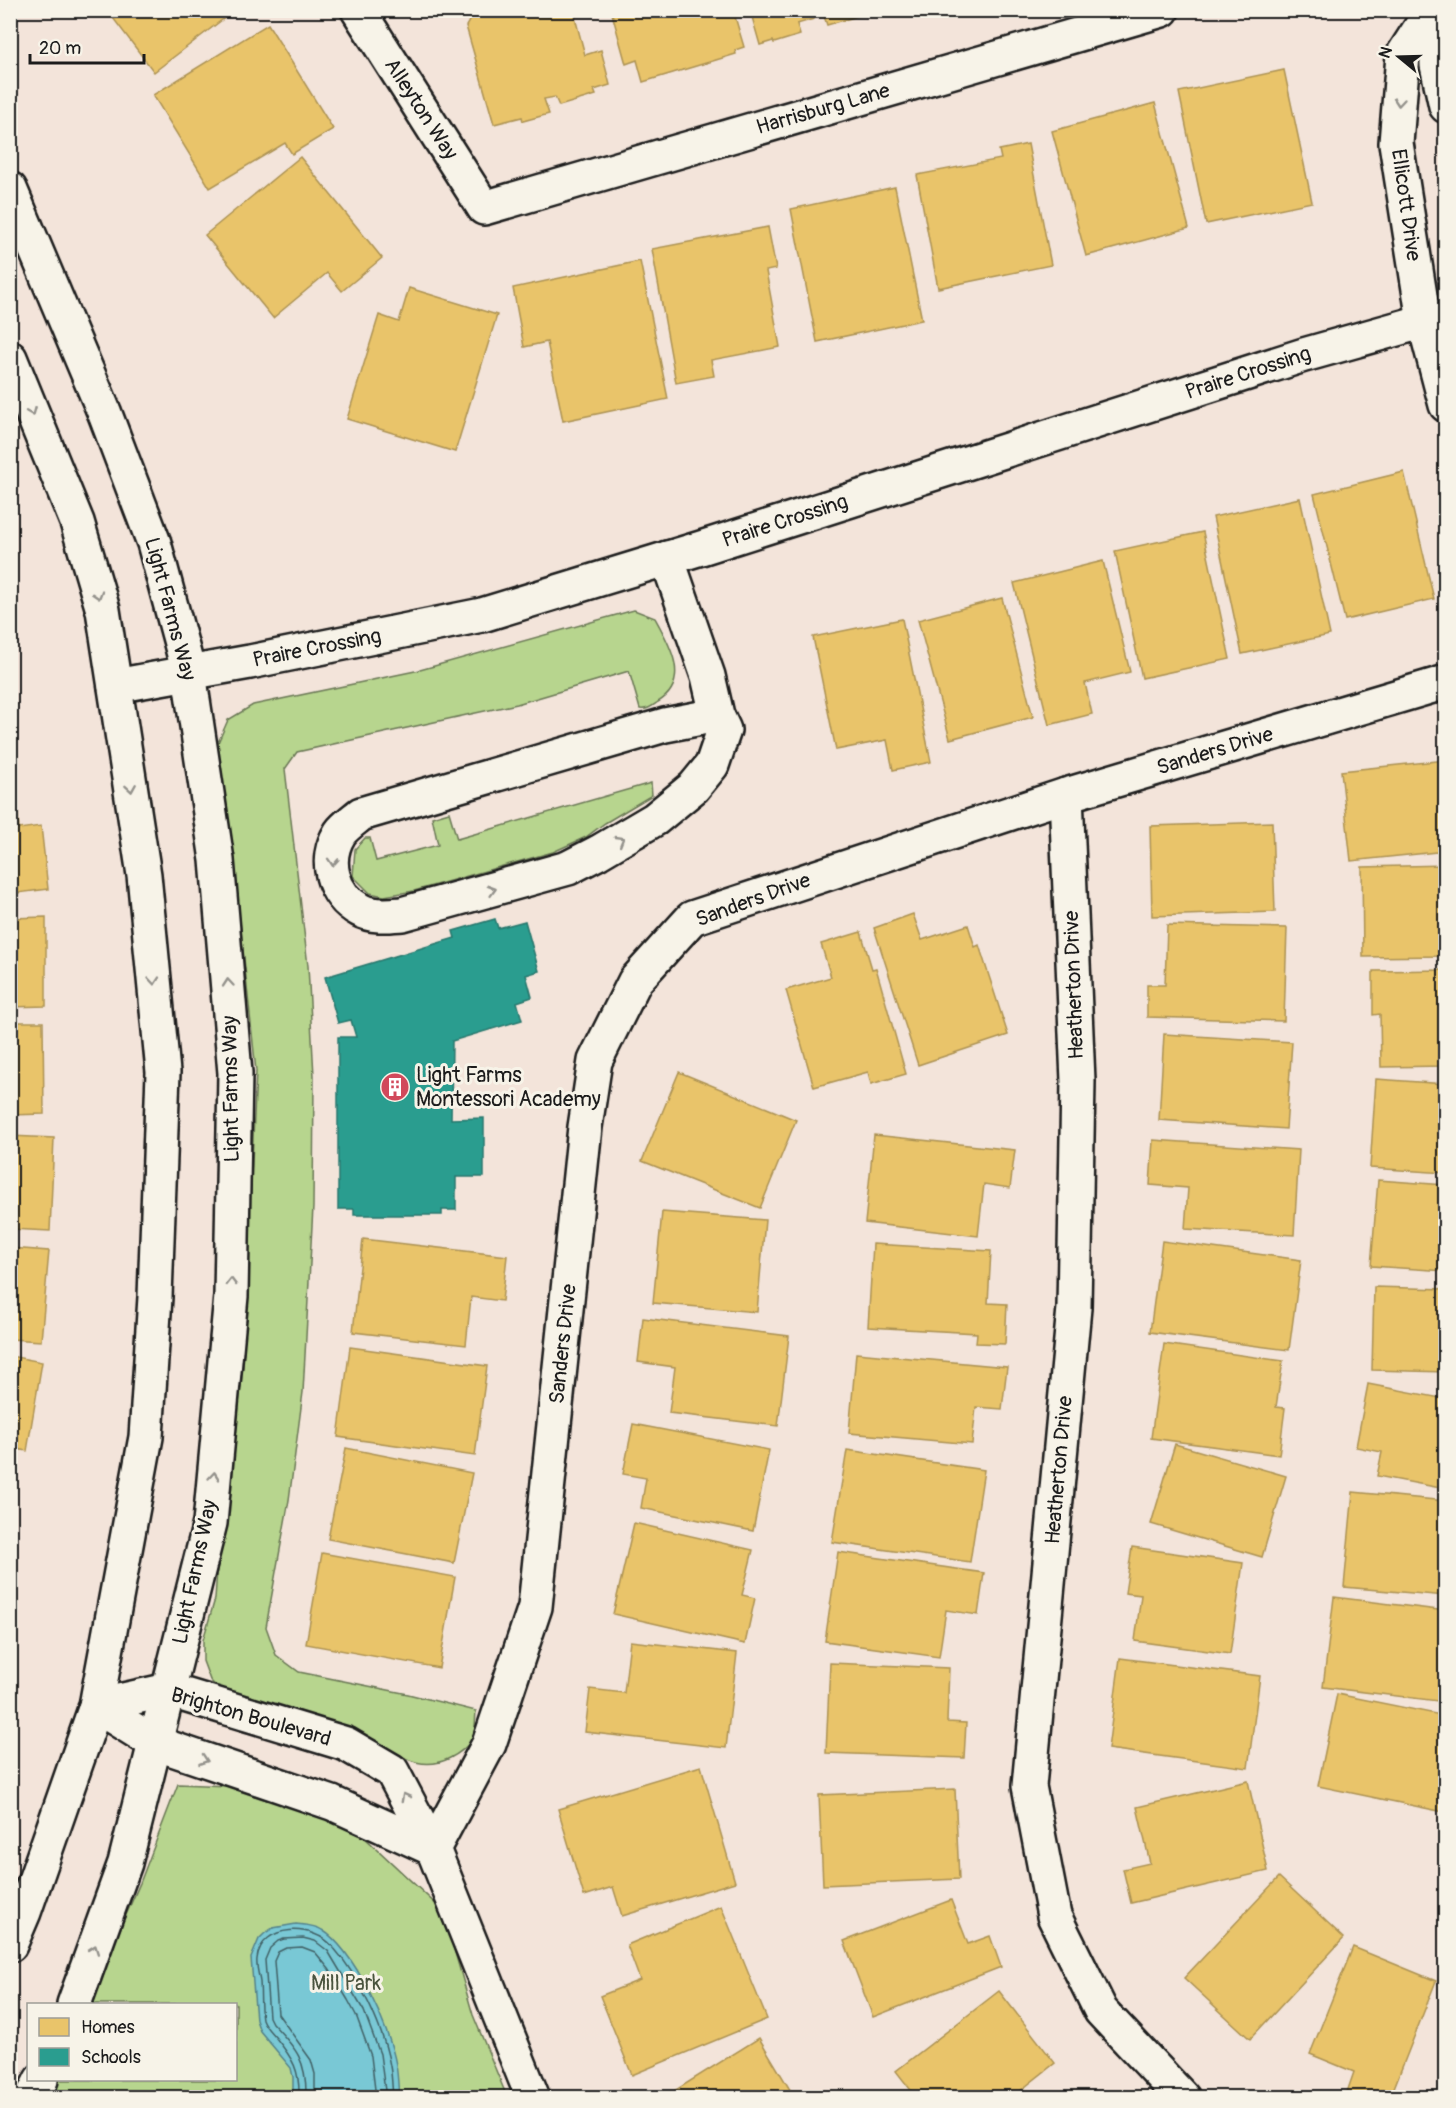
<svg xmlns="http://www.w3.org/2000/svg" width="1456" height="2108" viewBox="0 0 1456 2108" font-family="Pangolin,sans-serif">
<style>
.green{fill:#b7d58e;stroke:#6a7855;stroke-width:1.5}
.water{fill:#79c8d5;stroke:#54838b;stroke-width:1.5}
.homes{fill:#e9c46a;stroke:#ac9253;stroke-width:1.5}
.schools{fill:#2a9d8f;stroke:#26766c;stroke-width:1.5}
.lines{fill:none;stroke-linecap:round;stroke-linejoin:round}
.shore{stroke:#416166;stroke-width:1.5}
.minor-casing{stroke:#1c1c1c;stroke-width:38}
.minor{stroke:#f7f3e8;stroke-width:33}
.oneway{stroke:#94928c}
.labels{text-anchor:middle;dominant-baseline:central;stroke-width:6;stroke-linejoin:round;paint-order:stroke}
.street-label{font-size:21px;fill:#1c1c1c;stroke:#f7f3e8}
.poi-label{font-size:21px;fill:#1c1c1c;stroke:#f7f3e8;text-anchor:start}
.park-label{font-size:21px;fill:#4a543e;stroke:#f7f3e8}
</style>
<rect width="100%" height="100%" fill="#f3e4da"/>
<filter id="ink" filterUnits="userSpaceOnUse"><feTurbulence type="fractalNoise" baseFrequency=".0167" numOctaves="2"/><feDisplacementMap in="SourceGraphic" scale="12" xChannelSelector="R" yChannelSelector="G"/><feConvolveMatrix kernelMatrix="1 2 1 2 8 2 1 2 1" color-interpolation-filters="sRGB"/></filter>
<g filter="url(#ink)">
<!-- green -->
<g class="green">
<path d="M634 610 655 618C669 643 692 682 658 702 652 706 648 710 640 709L629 671 517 704 297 752 285 769 308 966 314 1076 313 1207 303 1392 289 1500 266 1627 276 1655 299 1672 408 1694 476 1711C475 1720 476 1733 472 1740 466 1748 458 1754 450 1758 425 1771 405 1759 383 1747L223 1694 210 1680 203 1661V1640L215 1599 217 1570 230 1489 243 1366 256 1071 233 856 220 773 217 745 228 720 253 705 420 670Z"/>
<path d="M651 783 652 795 605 823 586 837 553 852 414 891 384 896 370 893 353 876 355 849 365 838H370L376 861 438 845 432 817 449 812 457 839Z"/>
<path d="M178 1784 229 1786 303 1809 364 1837 443 1911 473 2015 507 2097 53 2098 59 2080H236V2004H87L140 1883Z"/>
</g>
<!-- water -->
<path class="water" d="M296 1924C305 1925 315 1925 322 1930 354 1949 390 2029 396 2065 398 2076 398 2087 399 2097H293V2077L291 2068 260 2031 256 2020 251 1958 259 1939 265 1933 273 1928Z"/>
<!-- homes -->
<g class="homes">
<path d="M107 10H235L154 72Z"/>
<path d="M488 10H573L585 55 601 50 610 85 594 90 596 95 559 106 555 97 544 99 549 114 523 121 522 117 494 124 466 26 472 16Z"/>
<path d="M611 10H733L744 47 735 50 736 54 643 82 637 60 626 64Z"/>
<path d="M750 10H863L860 11 861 15 827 25 823 13 813 16 814 19 797 24 800 35 774 43 773 41 760 45Z"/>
<path d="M268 24 333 129 292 154 285 143 210 188 153 95Z"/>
<path d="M1284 70 1312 202 1206 224 1179 92Z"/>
<path d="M1155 103 1189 228 1086 256 1052 131Z"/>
<path d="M1028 144 1051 265 938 288 917 175 1001 159 999 150Z"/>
<path d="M300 157 382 258 342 291 327 273 273 318 205 235Z"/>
<path d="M895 187 922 320 817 342 791 209Z"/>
<path d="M768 227 776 269 766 271 780 347 711 360 714 376 676 383 652 249Z"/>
<path d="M640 261 668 399 563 421 547 342 524 347 513 288Z"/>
<path d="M409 288 497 315 455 452 347 419 379 315 399 322Z"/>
<path d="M1404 472 1434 599 1345 620 1314 494Z"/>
<path d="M1300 498 1330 635 1242 654 1213 517Z"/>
<path d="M1203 532 1230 659 1142 678 1115 551Z"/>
<path d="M1103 561 1130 672 1085 683 1092 714 1049 725 1014 583Z"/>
<path d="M1002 598 1033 717 950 739 918 620Z"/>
<path d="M902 619 931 762 893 770 887 740 836 750 813 637Z"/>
<path d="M1446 760V851L1351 861 1341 771Z"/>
<path d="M16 796 19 829 41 826 48 889 10 894V797Z"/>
<path d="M1272 822 1275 912 1152 916 1150 826Z"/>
<path d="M1446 865V956L1363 957 1362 867Z"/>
<path d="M913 914 922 940 968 925 975 947 979 945 1008 1035 918 1065 874 928Z"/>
<path d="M46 917V1006L10 1007V918Z"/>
<path d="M1167 925 1287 928 1284 1021 1147 1017V985H1165Z"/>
<path d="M861 932 872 969 876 968 906 1074 871 1084 868 1072 814 1087 786 990 831 977 821 944Z"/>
<path d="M1446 970V1066L1381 1067 1380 1014 1373 1015V971Z"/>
<path d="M10 1022H43L44 1114 10 1115Z"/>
<path d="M1164 1034 1292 1042 1286 1129 1159 1120Z"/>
<path d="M679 1072 796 1120 760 1208 642 1161Z"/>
<path d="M1376 1079 1446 1084V1173L1370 1168Z"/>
<path d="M874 1135 1015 1150 1010 1188 984 1184 978 1236 865 1223Z"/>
<path d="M10 1136 54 1138 50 1231 10 1229Z"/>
<path d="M1153 1140 1299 1150 1294 1235 1185 1229 1188 1188 1150 1185Z"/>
<path d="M1378 1180 1446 1185V1271L1371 1266Z"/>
<path d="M662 1212 765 1220 757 1312 653 1303Z"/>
<path d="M363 1239 507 1256 502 1301 471 1297 466 1345 353 1332Z"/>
<path d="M1162 1241 1301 1260 1289 1350 1150 1332Z"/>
<path d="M873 1244 991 1251 988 1303 1007 1304 1005 1344 976 1343 977 1333 868 1327Z"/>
<path d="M10 1248 49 1251 41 1341 10 1339Z"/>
<path d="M1374 1287 1446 1289V1372L1372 1370Z"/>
<path d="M643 1318 789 1336 778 1426 669 1413 675 1367 638 1362Z"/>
<path d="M1164 1344 1283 1361 1276 1407 1285 1408 1279 1455 1151 1438Z"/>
<path d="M350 1347 487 1366 475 1456 338 1437Z"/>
<path d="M856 1353 1007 1367 1002 1409 976 1407 972 1444 849 1433Z"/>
<path d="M10 1356 42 1362 27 1451 10 1448Z"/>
<path d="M1368 1384 1446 1399V1489L1377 1476 1382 1452 1356 1447Z"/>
<path d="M633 1424 769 1450 753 1531 641 1508 646 1478 623 1474Z"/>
<path d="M1175 1444 1286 1476 1262 1557 1151 1524Z"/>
<path d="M346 1448 472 1473 454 1563 328 1539Z"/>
<path d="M847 1450 984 1470 970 1562 832 1542Z"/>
<path d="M10 1466 18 1468 10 1504Z"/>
<path d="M1353 1492 1446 1501V1596L1344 1587Z"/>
<path d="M634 1523 753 1550 742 1595 755 1598 745 1644 613 1614Z"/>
<path d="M1132 1547 1243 1563 1230 1654 1135 1641 1141 1595 1125 1593Z"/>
<path d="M838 1552 984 1573 978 1615 946 1610 939 1657 825 1641Z"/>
<path d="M322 1553 455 1577 439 1668 306 1644Z"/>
<path d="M1334 1597 1446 1611V1702L1323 1687Z"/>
<path d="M630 1641 737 1653 726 1748 585 1732 590 1689 624 1693Z"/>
<path d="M1120 1658 1260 1676 1248 1768 1108 1749Z"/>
<path d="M830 1663 949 1668 947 1722 966 1723 964 1758 826 1753Z"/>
<path d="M1337 1694 1446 1716 1444 1812 1318 1786Z"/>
<path d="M701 1766 735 1882 622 1916 613 1887 584 1896 558 1809Z"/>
<path d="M1248 1781 1268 1871 1131 1903 1123 1869 1150 1863 1137 1807Z"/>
<path d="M955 1789 959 1879 823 1885 819 1795Z"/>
<path d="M1279 1877 1344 1938 1250 2039 1184 1978Z"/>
<path d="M951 1900 968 1944 990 1936 1001 1967 873 2017 844 1941Z"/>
<path d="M721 1906 767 2019 632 2075 600 1996 640 1980 627 1945Z"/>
<path d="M1353 1947 1436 1981 1390 2098H1345L1354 2072 1310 2054Z"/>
<path d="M999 1991 1055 2063 1011 2098H917L896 2071Z"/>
<path d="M759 2038 795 2098H663Z"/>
</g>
<!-- schools -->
<path class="schools" d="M495 919 498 928 525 921 539 971 526 975 532 997 517 1002 522 1020 452 1041 451 1119 484 1118V1177H456V1210H442V1215H354V1209H338V1037H356L351 1020 338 1023 325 977 455 938 453 931Z"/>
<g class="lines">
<!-- shore -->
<g class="shore">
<path d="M299 2098C300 2070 293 2059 276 2038 270 2031 265 2027 262 2019 260 2006 261 1994 260 1982 259 1975 256 1967 257 1959 261 1922 315 1924 333 1947 358 1975 384 2029 390 2066 392 2076 392 2087 393 2098"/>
<path d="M306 2098C307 2061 297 2049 272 2023L269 2017 265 1960 270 1948 278 1941 284 1939 303 1938 315 1941 328 1951 364 2011 380 2054 386 2098"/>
<path d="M315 2098V2074L311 2060 278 2014 274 1961 278 1952 286 1948 302 1947 315 1952 329 1969 348 2000 356 2015 371 2056 376 2098"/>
</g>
<!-- minor casing -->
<g class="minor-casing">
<g id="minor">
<path d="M358 10 484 208 1162 10"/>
<path d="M1432 10 1403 55 1396 143 1424 321 1446 405"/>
<path d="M1436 10 1437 65 1446 106"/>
<path d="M10 189 105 414 154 543 189 673 217 860 235 1073 231 1296 210 1523 125 1863 74 2004"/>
<path d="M10 358 77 522 103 610 144 875 163 1072 155 1297 146 1437 96 1706 24 1912 10 1945"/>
<path d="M667 558 708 676 717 715 724 730 712 765 694 787 655 819 599 852 568 868 402 914C389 915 372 917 360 910 332 895 323 860 340 833 345 826 354 820 361 814L665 725 717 715"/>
<path d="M115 686 250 662 482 615 701 548 1304 355 1446 315"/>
<path d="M1066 795 1078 1081 1074 1308 1029 1786 1054 1916 1101 2011 1183 2098"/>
<path d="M96 1706 168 1690 346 1744 392 1771 433 1849 533 2098"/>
<path d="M96 1706 155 1743 332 1803 433 1849"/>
<path d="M433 1849 489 1744 535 1607 585 1127 595 1061 635 981 692 918 1066 795 1446 682"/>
<path d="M32 2098 41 2080"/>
</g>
</g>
<!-- minor -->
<use href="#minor" class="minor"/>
</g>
<!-- one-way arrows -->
<defs><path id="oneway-chevron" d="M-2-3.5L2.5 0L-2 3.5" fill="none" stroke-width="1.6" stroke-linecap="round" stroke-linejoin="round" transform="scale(1.5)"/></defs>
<g class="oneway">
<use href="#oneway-chevron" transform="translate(1399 102) rotate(95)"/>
<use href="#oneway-chevron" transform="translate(32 412) rotate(68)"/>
<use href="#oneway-chevron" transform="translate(98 595) rotate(73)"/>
<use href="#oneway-chevron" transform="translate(131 788) rotate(81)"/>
<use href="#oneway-chevron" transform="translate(620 840) rotate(-31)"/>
<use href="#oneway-chevron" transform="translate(333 862) rotate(94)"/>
<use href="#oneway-chevron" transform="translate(492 890) rotate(-16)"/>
<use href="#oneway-chevron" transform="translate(154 981) rotate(85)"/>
<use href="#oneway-chevron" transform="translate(228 983) rotate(-95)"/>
<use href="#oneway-chevron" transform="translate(231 1282) rotate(-89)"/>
<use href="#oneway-chevron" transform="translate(214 1476) rotate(-85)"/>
<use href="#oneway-chevron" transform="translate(204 1760) rotate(19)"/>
<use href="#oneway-chevron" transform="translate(405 1797) rotate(-118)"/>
<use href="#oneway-chevron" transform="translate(94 1949) rotate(-70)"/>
</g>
</g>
<!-- icons -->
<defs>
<g id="building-disc" transform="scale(1.5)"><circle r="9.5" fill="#d1495b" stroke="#f7f3e8"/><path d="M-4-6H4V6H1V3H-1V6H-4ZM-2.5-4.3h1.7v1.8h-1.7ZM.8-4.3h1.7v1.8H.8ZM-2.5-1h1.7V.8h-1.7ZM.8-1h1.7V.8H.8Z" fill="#fff"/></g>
</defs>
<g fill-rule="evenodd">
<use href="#building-disc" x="395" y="1087"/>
</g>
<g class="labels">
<!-- street labels -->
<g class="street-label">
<text transform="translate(421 109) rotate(57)">Alleyton Way</text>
<text transform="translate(823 109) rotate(-16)">Harrisburg Lane</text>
<text transform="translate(1406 205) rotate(82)">Ellicott Drive</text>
<text transform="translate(1248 373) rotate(-18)">Praire Crossing</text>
<text transform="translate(785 521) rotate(-18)">Praire Crossing</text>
<text transform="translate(170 609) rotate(75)">Light Farms Way</text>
<text transform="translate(317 648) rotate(-11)">Praire Crossing</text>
<text transform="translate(1215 751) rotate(-17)">Sanders Drive</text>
<text transform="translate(753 900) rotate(-20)">Sanders Drive</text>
<text transform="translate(1074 985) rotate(-92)">Heatherton Drive</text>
<text transform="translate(231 1089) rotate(-91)">Light Farms Way</text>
<text transform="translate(563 1344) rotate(-84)">Sanders Drive</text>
<text transform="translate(1059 1470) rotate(-85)">Heatherton Drive</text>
<text transform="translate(195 1572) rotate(-78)">Light Farms Way</text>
<text transform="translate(251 1717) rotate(16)">Brighton Boulevard</text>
</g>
<!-- poi labels -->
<g class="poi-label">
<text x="416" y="1075">Light Farms<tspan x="416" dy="24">Montessori Academy</tspan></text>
</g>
<!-- park labels -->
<g class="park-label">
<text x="346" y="1983">Mill Park</text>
</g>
</g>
<!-- margin -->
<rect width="1456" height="2108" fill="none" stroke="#f7f3e8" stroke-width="36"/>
<rect x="18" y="18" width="1420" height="2072" fill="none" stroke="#1c1c1c" stroke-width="2" filter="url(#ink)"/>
<!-- legend -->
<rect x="27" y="2003" width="210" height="78" fill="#f7f3e8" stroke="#9f9d96" stroke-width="1.5"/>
<rect x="39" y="2018" width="30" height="18" fill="#e9c46a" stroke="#9f9d96" stroke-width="1.5"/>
<text x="81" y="2033" font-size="18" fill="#1c1c1c">Homes</text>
<rect x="39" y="2048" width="30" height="18" fill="#2a9d8f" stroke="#9f9d96" stroke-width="1.5"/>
<text x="81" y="2063" font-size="18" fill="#1c1c1c">Schools</text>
<!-- north arrow -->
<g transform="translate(1399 57) rotate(289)" stroke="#f7f3e8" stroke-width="4.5" paint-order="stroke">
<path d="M0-4.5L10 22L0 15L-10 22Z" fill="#1c1c1c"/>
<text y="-9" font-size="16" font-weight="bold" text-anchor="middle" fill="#1c1c1c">N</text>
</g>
<!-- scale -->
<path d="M30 54v9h114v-9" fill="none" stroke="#1c1c1c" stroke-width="3"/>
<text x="39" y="54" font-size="18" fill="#1c1c1c" stroke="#f7f3e8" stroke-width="4.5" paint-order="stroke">20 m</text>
</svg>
